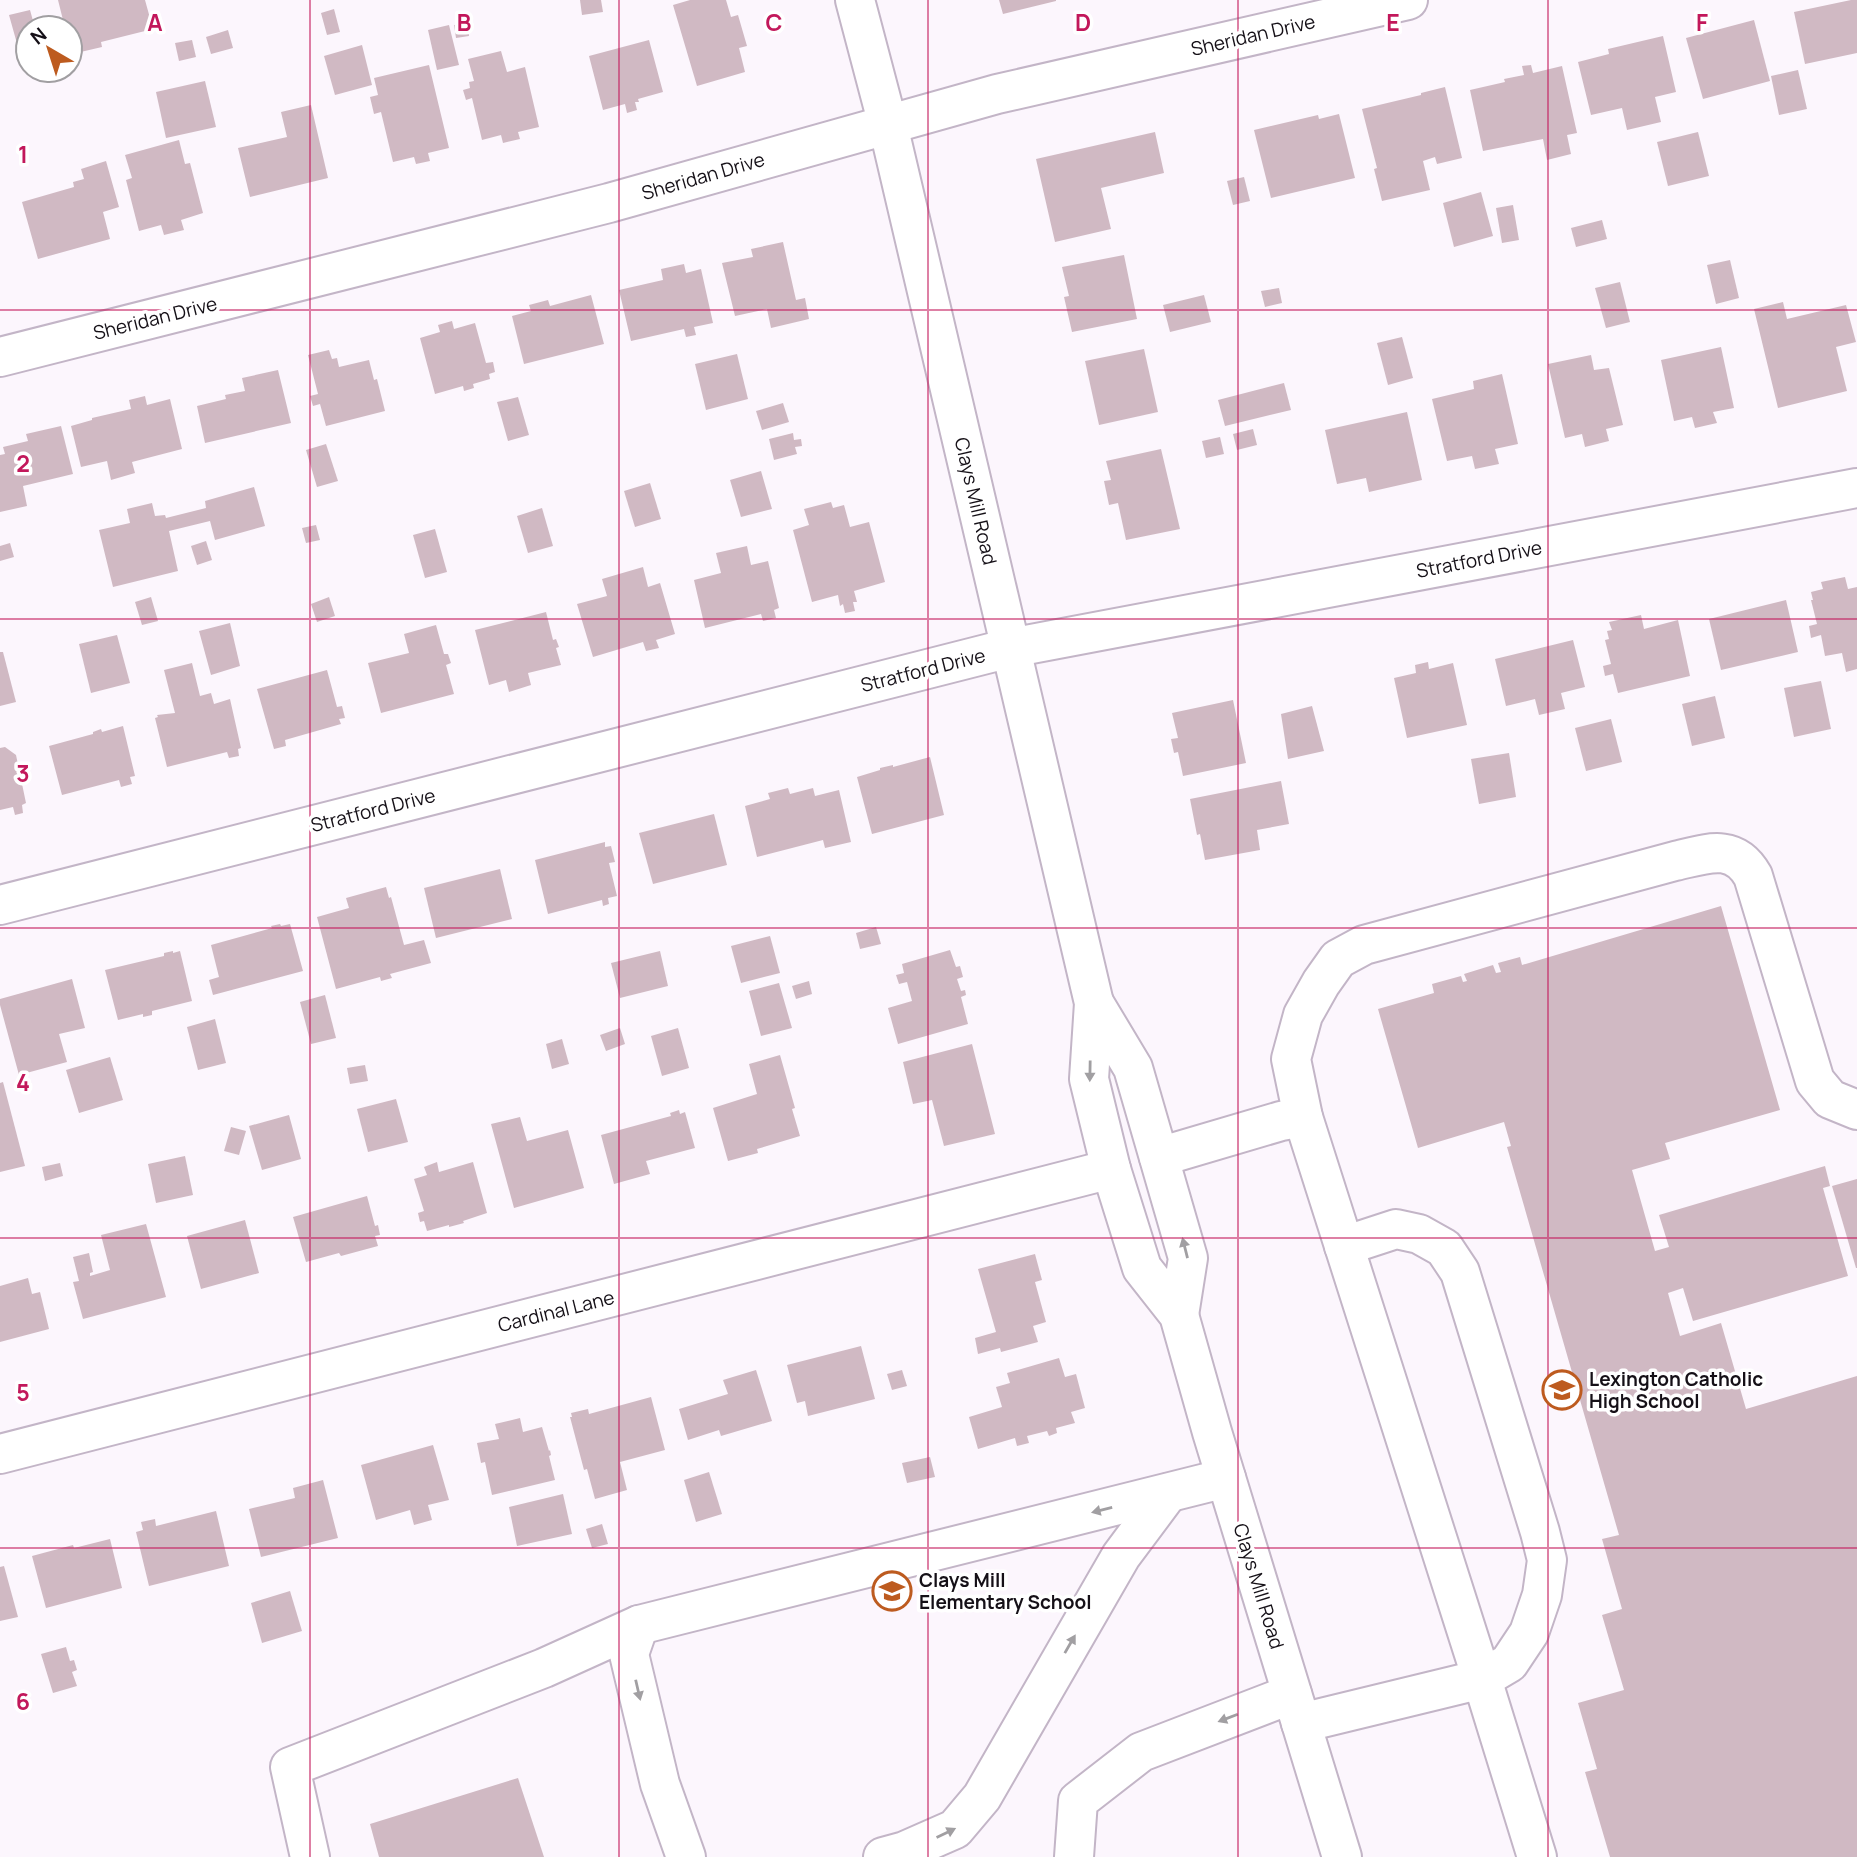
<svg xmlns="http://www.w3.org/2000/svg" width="1857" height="1857" viewBox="0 0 1857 1857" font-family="Manrope,sans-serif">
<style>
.building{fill:#d0b9c3}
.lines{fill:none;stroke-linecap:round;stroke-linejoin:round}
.minor-casing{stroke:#c3b5c7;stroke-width:42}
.major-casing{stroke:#c3b5c7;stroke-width:42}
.minor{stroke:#fff;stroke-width:38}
.major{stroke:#fff;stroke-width:38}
.oneway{fill:#a19fa2}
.grid{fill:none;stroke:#c2185b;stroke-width:2;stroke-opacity:0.55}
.labels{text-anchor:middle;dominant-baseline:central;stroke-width:7;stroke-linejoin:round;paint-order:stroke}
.street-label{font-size:19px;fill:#151017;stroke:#fff}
.poi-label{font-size:19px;font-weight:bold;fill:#151017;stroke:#fff;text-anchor:start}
.grid-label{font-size:23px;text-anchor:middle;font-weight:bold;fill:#c2185b;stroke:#fff;stroke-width:7;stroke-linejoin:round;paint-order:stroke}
</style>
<rect width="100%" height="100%" fill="#fcf6fd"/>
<!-- building -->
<g class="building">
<path d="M58 0H145L153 29 101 42 102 47 72 54 70 47V28H65Z"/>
<path d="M580 0H601L603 12 582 15Z"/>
<path d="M690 0H726L731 17 738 15 747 46 739 48 745 72 697 86 673 5Z"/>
<path d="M999 0H1056V1L1003 14Z"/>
<path d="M1851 0H1857V53L1805 64 1794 12Z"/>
<path d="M334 9 340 32 327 35 321 13Z"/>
<path d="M30 10 35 28H28V37L16 40 9 15Z"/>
<path d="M1754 20 1770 81 1703 99 1686 38Z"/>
<path d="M467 23 469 36 456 38 454 25Z"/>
<path d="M449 25 459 65 437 70 428 30Z"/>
<path d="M228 30 233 48 211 54 206 37Z"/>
<path d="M1663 36 1676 92 1655 97 1661 122 1627 130 1622 108 1591 115 1578 62 1609 54 1608 49Z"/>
<path d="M192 40 196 57 179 61 175 43Z"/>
<path d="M649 40 663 92 638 99 639 102H635L637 110 627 113 625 104 603 110 589 56Z"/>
<path d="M362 45 372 85 335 95 324 56Z"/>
<path d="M501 51 507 72 525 67 539 127 518 132 520 139 503 143 501 135 482 140 472 98 466 100 463 90 470 88 469 82 474 81 468 59Z"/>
<path d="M429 65 449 148 428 153 430 161 416 164 414 157 393 162 381 112 374 114 370 97 378 95 374 78Z"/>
<path d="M1531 65 1533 73 1562 66 1577 133 1567 135 1571 154 1547 160 1543 139 1483 151 1470 90 1505 82 1504 79 1524 75 1522 66Z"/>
<path d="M1798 70 1807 109 1779 115 1771 76Z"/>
<path d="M205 81 216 127 166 138 156 92Z"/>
<path d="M1445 87 1462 158 1437 164 1435 157 1423 161 1430 190 1382 201 1374 169 1377 168 1362 109 1421 95V93Z"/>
<path d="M311 105 328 178 250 197 238 148 287 137 281 112Z"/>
<path d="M1339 114 1355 178 1271 198 1254 130 1318 115 1319 119Z"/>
<path d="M1155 132 1164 173 1101 188 1111 229 1055 242 1036 159Z"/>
<path d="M1698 132 1709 176 1668 186 1657 142Z"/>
<path d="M179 140 185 164 190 163 203 213 181 220 184 230 164 235 161 225 139 231 126 180 132 178 125 155Z"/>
<path d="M106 161 119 207 103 212 110 239 38 259 22 202 74 187 73 182 84 179 81 169Z"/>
<path d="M1244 177 1250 201 1233 205 1227 181Z"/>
<path d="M1481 192 1493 236 1454 247 1443 203Z"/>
<path d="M1513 205 1519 240 1502 243 1496 208Z"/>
<path d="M1602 220 1607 239 1576 247 1571 228Z"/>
<path d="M783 242 796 300 805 298 809 319 771 328 767 309 735 316 722 263 753 257 751 249Z"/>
<path d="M1124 255 1137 319 1072 332 1064 297 1069 296 1062 267Z"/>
<path d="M1730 260 1739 298 1716 304 1707 265Z"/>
<path d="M684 264 686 273 701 269 713 323 694 327 696 335 686 337 684 329 631 341 619 290 663 280 661 269Z"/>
<path d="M1620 282 1630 322 1606 328 1595 288Z"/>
<path d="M1279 288 1282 303 1265 307 1261 291Z"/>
<path d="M591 295 604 344 524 364 512 316 531 311 529 305 548 300 550 306Z"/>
<path d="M1204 295 1211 322 1170 332 1163 305Z"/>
<path d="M1783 302 1787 319 1846 305 1856 342 1836 347 1847 391 1778 408 1754 309Z"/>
<path d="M452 321 454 329 475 323 486 363 493 362 495 372 489 374 490 379 473 384 474 388 464 391 463 386 435 394 420 338 440 332 438 325Z"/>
<path d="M1402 337 1413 378 1388 385 1377 343Z"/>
<path d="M1721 347 1734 408 1713 412 1717 423 1695 428 1692 417 1674 421 1661 360Z"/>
<path d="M1144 349 1158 412 1099 425 1085 361Z"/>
<path d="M329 350 332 359 337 358 339 367 369 360 374 380 377 379 385 411 326 426 320 404 313 406 310 396 318 394 308 355Z"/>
<path d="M737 354 748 399 706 410 695 364Z"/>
<path d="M1591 355 1594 370 1609 368 1623 425 1606 429 1609 441 1585 447 1582 434 1565 438 1548 364Z"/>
<path d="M278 370 291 423 205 443 197 406 226 399 225 395 245 391 242 378Z"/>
<path d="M1502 374 1518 444 1495 449 1499 464 1475 469 1472 456 1447 461 1432 399 1474 389 1473 381Z"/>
<path d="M1284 383 1291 410 1225 426 1218 400Z"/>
<path d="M145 396 147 405 170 399 182 449 132 462 135 473 111 480 107 461 81 467 71 426 92 420V418L131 409 129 400Z"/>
<path d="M518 397 529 435 508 441 497 402Z"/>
<path d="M783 403 789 422 762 430 756 411Z"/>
<path d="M1407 412 1422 480 1369 492 1366 478 1337 484 1325 430Z"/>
<path d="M61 426 73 474 23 486 27 506 0 512V455L5 454 3 447 28 441 26 434Z"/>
<path d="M1253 429 1257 445 1237 450 1233 434Z"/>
<path d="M793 433 794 440 801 439 802 446 795 447 797 454 774 460 769 439Z"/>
<path d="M1220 437 1224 454 1206 458 1202 441Z"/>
<path d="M326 444 338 481 317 487 306 450Z"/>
<path d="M1161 449 1180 529 1126 540 1118 503 1109 505 1104 481 1111 480 1106 461Z"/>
<path d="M761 471 772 509 741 517 730 480Z"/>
<path d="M650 483 661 519 635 527 624 491Z"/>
<path d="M254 487 265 526 215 540 210 521 169 531 178 571 113 587 99 530 130 523 127 509 152 503 155 516 165 515 166 518 206 508 205 501Z"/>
<path d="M831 502 833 508 844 505 850 527 869 522 885 582 854 591 857 602H853L855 611 845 613 843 604 840 606 838 595 812 602 793 530 809 525 804 509Z"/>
<path d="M542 508 553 546 528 553 517 516Z"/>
<path d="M316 525 320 540 306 543 302 528Z"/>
<path d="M435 529 447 572 425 578 413 535Z"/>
<path d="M206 541 212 560 197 565 191 546Z"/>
<path d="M10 543 14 557 0 561V546Z"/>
<path d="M747 546 751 565 768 561 779 608 774 610 776 618 763 621 761 614 705 628 694 580 721 573 716 553Z"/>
<path d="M643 567 648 587 660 583 675 634 656 640 659 648 646 651 643 642 593 657 577 604 607 596 602 579Z"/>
<path d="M1845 577 1848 589 1857 587V669L1846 672 1842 653 1825 656 1821 635 1811 638 1809 626 1817 624 1811 600H1813L1811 592 1823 589 1821 582Z"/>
<path d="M151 597 158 621 142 625 135 602Z"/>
<path d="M329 597 335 616 317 622 311 604Z"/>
<path d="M1786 600 1798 652 1721 670 1709 619Z"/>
<path d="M546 612 553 640 556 639 559 647 556 648 561 665 528 673 531 685 509 692 506 680 489 685 475 630Z"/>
<path d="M1641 615 1644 629 1678 620 1690 676 1618 693 1613 674 1605 676 1603 666 1611 664 1605 640 1609 639 1607 631 1612 630 1609 622Z"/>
<path d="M230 623 240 666 211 675 199 631Z"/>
<path d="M436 625 444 654H448L451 663 446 665 454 694 381 713 368 663 409 653 404 634Z"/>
<path d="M117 635 130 683 91 693 79 644Z"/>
<path d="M1573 640 1585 687 1561 693 1565 709 1539 715 1535 699 1506 706 1495 659Z"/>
<path d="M0 652H3L16 702 0 706Z"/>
<path d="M1428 662 1429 669 1453 663 1467 725 1407 738 1394 678 1416 673 1415 665Z"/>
<path d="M192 663 200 696 211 693 214 704 230 699 241 748 238 749 239 756 229 758 227 752 167 767 155 718 158 717 157 715 175 713 164 670Z"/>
<path d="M327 670 337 707 342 706 345 718 339 719 341 724 285 740 286 746 274 749 257 689Z"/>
<path d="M1821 681 1831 729 1794 737 1784 688Z"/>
<path d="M1715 696 1725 738 1692 746 1682 704Z"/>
<path d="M1233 700 1246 763 1183 776 1178 752 1174 753 1171 739 1178 738 1172 713Z"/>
<path d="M1312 706 1324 751 1288 759 1281 714Z"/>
<path d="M1611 719 1622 762 1586 771 1575 728Z"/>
<path d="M123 726 135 776 130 777 132 784 121 787 119 780 62 795 49 746 93 734V732L101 729 102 732Z"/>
<path d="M5 747 16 755 26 803 22 805 23 813 15 815 13 807 0 810V748Z"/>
<path d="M1509 753 1516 797 1479 804 1471 759Z"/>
<path d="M930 757 944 815 872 834 857 777 880 770V768L893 765V767Z"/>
<path d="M1281 781 1289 824 1257 830 1260 850 1205 860 1200 834 1197 835 1190 799Z"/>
<path d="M788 788 790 794 813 788 815 796 839 790 851 842 825 848 823 840 757 857 745 806 770 799 768 793Z"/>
<path d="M714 814 727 865 653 884 639 833Z"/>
<path d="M605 842V847L611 846 615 862 609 863 617 896 608 898 609 904 603 906 602 900 548 914 535 860Z"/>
<path d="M500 869 512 919 436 938 424 888Z"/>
<path d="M386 887 389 898 391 897 404 945 424 940 431 963 390 974 392 978 381 981 380 977 336 989 317 917 349 908 346 898Z"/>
<path d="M1721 906 1780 1110 1665 1143 1670 1159 1632 1170 1655 1251 1669 1247 1659 1215 1825 1166 1830 1186 1823 1188 1848 1276 1693 1321 1683 1288 1668 1293 1680 1336 1721 1323 1746 1409 1857 1376V1857H1610L1585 1772 1597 1769 1578 1703 1624 1690 1602 1615 1622 1609 1602 1539 1619 1535 1507 1147 1511 1146 1504 1122 1418 1148 1378 1009 1434 993 1432 984 1461 976 1463 982 1467 981 1464 974 1493 965 1496 973 1501 972 1498 963 1520 957 1522 965Z"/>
<path d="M280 924 281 926 290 924 303 971 213 995 209 980 219 977 211 945 272 928 271 926Z"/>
<path d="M876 927 881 944 860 949 856 933Z"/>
<path d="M770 936 780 973 741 983 731 946Z"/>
<path d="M950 950 956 967 960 966 963 977 957 979 961 991 965 990 966 995 961 997 968 1024 898 1044 888 1008 912 1001 907 982 899 984 896 975 904 973 902 964Z"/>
<path d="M173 951V953L180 951 192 1001 152 1011V1015L143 1017V1014L118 1020 105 970 164 956V953Z"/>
<path d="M660 951 668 986 620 998 611 963Z"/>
<path d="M72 979 85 1028 59 1034 67 1062 19 1075 0 1005V999Z"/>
<path d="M809 981 812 994 796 999 792 986Z"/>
<path d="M779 983 792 1028 761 1036 749 991Z"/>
<path d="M325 995 336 1038 311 1044 300 1002Z"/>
<path d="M215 1019 226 1063 198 1070 187 1027Z"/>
<path d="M620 1028 625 1044 606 1051 600 1035Z"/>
<path d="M678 1028 689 1068 662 1076 651 1036Z"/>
<path d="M562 1039 569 1064 552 1069 546 1044Z"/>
<path d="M972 1044 995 1134 944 1146 932 1100 913 1104 903 1062Z"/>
<path d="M780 1055 795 1108 792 1109 800 1136 757 1149 758 1153 728 1161 713 1108 757 1094 749 1064Z"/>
<path d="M110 1057 123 1100 79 1113 66 1070Z"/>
<path d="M365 1065 368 1081 350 1084 347 1068Z"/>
<path d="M3 1082 25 1166 0 1172V1083Z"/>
<path d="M396 1099 408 1142 368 1152 357 1109Z"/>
<path d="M679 1110 680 1114 685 1112 695 1148 646 1161 650 1174 614 1184 601 1135 671 1116 670 1113Z"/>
<path d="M289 1115 301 1159 262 1170 249 1126Z"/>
<path d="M520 1117 527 1141 568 1130 584 1188 514 1208 491 1124Z"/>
<path d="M231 1127 246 1131 239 1155 224 1151Z"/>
<path d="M185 1156 193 1195 156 1203 148 1164Z"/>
<path d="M437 1162 439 1172 473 1162 487 1213 463 1221 464 1223 449 1227V1225L427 1231 424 1221 420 1222 418 1213 424 1211 414 1179 427 1175 424 1167Z"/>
<path d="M60 1163 63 1176 45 1181 42 1167Z"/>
<path d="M1857 1179V1268H1856L1832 1186Z"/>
<path d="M367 1196 375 1226 378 1225 380 1235 375 1236 378 1246 341 1256 339 1253 306 1262 293 1217Z"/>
<path d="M245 1220 259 1273 201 1289 187 1236Z"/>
<path d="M146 1224 166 1297 83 1319 73 1282 79 1281 73 1257 89 1253 93 1272 90 1273V1276L110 1270 101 1235Z"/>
<path d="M1035 1254 1042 1280 1035 1282 1046 1322 1033 1326 1038 1342 1001 1352 1000 1348 978 1354 975 1338 996 1332 978 1269Z"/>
<path d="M28 1278 32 1294 40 1292 49 1329 0 1342V1286Z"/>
<path d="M861 1346 875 1399 808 1416 805 1401 797 1403 787 1365Z"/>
<path d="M1059 1358 1065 1377 1076 1374 1085 1408 1071 1412 1075 1423 1056 1428 1057 1433 1049 1436 1047 1431 1027 1436 1029 1443 1017 1446 1015 1438 978 1449 969 1417 1002 1407 996 1387 1010 1383 1007 1373Z"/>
<path d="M756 1370 772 1421 721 1436 719 1430 688 1440 679 1409 728 1394 723 1380Z"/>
<path d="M902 1370 907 1386 892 1390 887 1374Z"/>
<path d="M651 1397 665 1450 620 1462 627 1490 595 1499 587 1469 584 1470 570 1417H572L571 1413 588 1409 589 1414Z"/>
<path d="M520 1418 523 1432 542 1427 549 1451 550 1450 551 1455 549 1456 555 1480 492 1495 485 1462 481 1463 477 1443 499 1439 495 1424Z"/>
<path d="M433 1445 449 1500 428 1505 432 1520 414 1525 410 1510 376 1520 361 1465Z"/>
<path d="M930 1457 935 1477 907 1483 902 1463Z"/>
<path d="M709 1472 722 1514 696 1522 684 1480Z"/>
<path d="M323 1480 338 1538 261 1557 249 1509 295 1498 293 1488Z"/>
<path d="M563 1494 572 1534 517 1546 509 1507Z"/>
<path d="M216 1511 229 1566 149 1586 136 1532 143 1530 141 1522 155 1519 156 1526Z"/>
<path d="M602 1524 608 1544 592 1548 586 1529Z"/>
<path d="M110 1539 122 1588 46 1608 32 1556 73 1545 74 1548Z"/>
<path d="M4 1566 18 1617 0 1621V1567Z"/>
<path d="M290 1591 302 1631 262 1643 251 1603Z"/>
<path d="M66 1647 70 1661 74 1660 77 1670 72 1672 77 1686 53 1693 41 1654Z"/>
<path d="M518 1778 544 1857H379L370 1824Z"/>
</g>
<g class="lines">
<!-- minor casing -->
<g class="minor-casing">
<g id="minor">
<path d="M0 357 609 203 997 94 1408 0"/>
<path d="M0 905 1010 648 1857 488"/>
<path d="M1159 1157 1281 1121 1303 1117"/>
<path d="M0 1454 1111 1169"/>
<path d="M639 1625 629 1654 660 1784 686 1857"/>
<path d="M1301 1723 1482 1679 1509 1663 1529 1633 1542 1595 1547 1560 1540 1532 1460 1272 1444 1248 1419 1234 1396 1229 1344 1246"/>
<path d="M310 1857 290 1767 544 1668 639 1625 1226 1478"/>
<path d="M883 1857 905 1851 955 1829 982 1797 1121 1556 1168 1493"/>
<path d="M1074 1857 1078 1801 1141 1752 1292 1694"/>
<path d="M1537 1857 1482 1679 1303 1117 1291 1059 1303 1015 1321 983 1338 959 1364 945 1675 861C1706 854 1734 842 1753 876L1815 1081 1830 1099 1857 1110"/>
</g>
</g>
<!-- major casing -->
<g class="major-casing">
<g id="major">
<path d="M855 0 888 125 1094 1003 1089 1079 1111 1169 1142 1268 1179 1315 1212 1432 1342 1857"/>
<path d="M1094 1003 1133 1068 1188 1258 1179 1315"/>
</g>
</g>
<!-- minor -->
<use href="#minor" class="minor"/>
<!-- major -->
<use href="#major" class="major"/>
</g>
<!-- one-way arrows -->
<defs><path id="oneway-solid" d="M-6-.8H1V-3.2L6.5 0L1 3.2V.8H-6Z" transform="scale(1.75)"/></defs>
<g class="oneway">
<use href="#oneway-solid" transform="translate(1090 1071) rotate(91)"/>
<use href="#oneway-solid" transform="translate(1185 1248) rotate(-104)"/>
<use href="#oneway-solid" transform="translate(1102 1510) rotate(166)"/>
<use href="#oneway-solid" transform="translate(1070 1644) rotate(-60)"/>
<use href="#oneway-solid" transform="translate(638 1690) rotate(77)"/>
<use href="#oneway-solid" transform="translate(1228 1718) rotate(159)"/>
<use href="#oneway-solid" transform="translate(946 1833) rotate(-26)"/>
</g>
<!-- grid -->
<path class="grid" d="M310 0V1857M619 0V1857M928 0V1857M1238 0V1857M1548 0V1857M0 310H1857M0 619H1857M0 928H1857M0 1238H1857M0 1548H1857"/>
<!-- icons -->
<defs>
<g id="school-ring" transform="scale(2.0125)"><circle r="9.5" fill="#fff" stroke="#bd5b1f" stroke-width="1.5"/><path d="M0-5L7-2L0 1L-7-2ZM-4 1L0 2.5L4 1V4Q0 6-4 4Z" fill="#bd5b1f"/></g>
</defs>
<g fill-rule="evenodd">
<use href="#school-ring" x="1562" y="1390"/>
<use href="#school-ring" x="892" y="1591"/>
</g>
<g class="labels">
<!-- street labels -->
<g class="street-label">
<text transform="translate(1253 35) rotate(-13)">Sheridan Drive</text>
<text transform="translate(703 176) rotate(-16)">Sheridan Drive</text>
<text transform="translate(155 318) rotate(-14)">Sheridan Drive</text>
<text transform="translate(976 501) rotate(77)">Clays Mill Road</text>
<text transform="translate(1479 559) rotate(-11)">Stratford Drive</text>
<text transform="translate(923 670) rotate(-14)">Stratford Drive</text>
<text transform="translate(373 810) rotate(-14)">Stratford Drive</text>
<text transform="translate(556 1311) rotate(-14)">Cardinal Lane</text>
<text transform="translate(1259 1586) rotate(73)">Clays Mill Road</text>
</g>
<!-- poi labels -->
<g class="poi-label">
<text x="1589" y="1379">Lexington Catholic<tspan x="1589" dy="22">High School</tspan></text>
<text x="919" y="1580">Clays Mill<tspan x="919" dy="22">Elementary School</tspan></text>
</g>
</g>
<g class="grid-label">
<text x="155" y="31">A</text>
<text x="464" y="31">B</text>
<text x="774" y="31">C</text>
<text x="1083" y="31">D</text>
<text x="1393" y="31">E</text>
<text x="1702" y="31">F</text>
<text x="23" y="163">1</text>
<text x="23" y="472">2</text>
<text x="23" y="782">3</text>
<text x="23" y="1091">4</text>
<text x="23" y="1401">5</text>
<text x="23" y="1710">6</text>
</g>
<!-- north arrow -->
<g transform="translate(49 49) rotate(321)"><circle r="33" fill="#ffffff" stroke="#a19fa2" stroke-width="2"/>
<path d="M0-5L12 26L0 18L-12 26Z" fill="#bd5b1f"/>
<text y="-10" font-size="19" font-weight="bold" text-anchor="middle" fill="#151017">N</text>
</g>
</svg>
